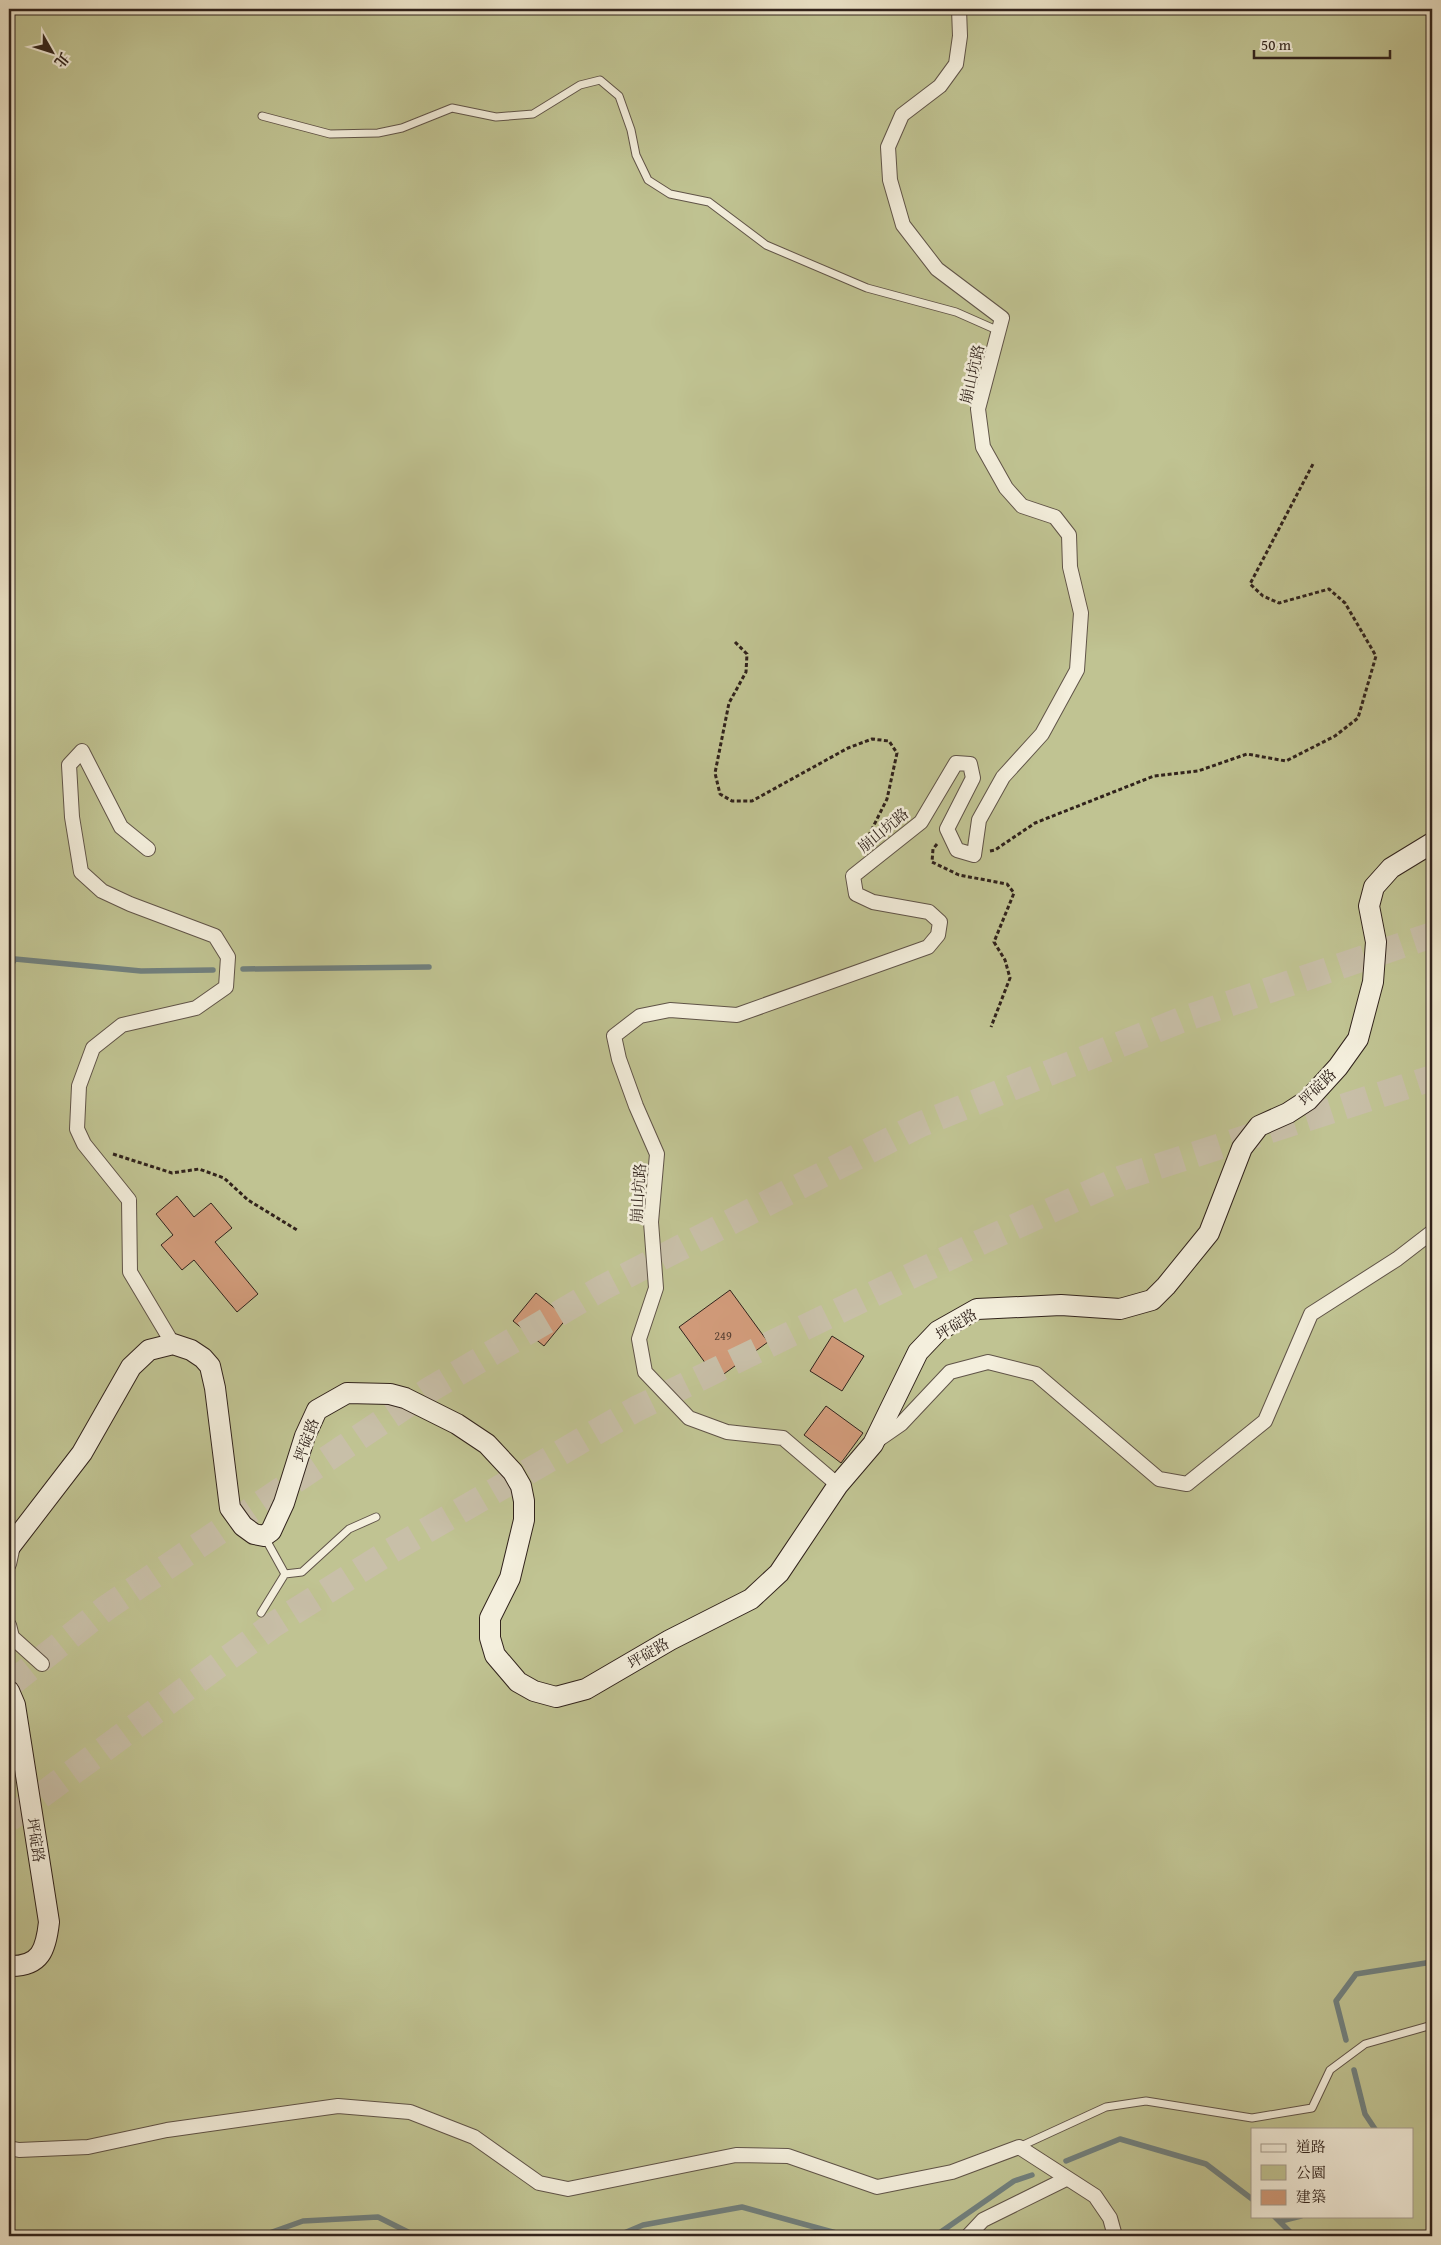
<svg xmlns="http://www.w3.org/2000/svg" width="1441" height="2245" viewBox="0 0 1441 2245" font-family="'Gentium Book Plus','Noto Serif TC',serif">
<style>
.green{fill:#c0c392;stroke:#787357;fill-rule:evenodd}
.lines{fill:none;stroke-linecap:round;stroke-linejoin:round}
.stream{stroke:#71807e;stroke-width:5.5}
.building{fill:#d09a79;stroke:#31231c}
.highway-tunnel{stroke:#c8bfa8;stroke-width:26;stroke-dasharray:26 13;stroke-linecap:butt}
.lane-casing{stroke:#605448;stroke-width:9}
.street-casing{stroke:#605448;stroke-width:16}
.secondary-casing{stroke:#31231c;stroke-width:22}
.path{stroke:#31231c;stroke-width:3;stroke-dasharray:4 2.5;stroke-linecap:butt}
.lane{stroke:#f4efdd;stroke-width:7}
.street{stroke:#f4efdd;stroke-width:14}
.secondary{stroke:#f4efdd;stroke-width:20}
.labels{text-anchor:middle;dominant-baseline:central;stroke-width:5;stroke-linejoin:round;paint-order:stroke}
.number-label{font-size:12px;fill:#594133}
.street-label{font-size:15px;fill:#31231c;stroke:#f4efdd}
</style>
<rect width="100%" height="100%" fill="#eee6cb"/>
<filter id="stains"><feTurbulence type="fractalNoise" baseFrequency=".004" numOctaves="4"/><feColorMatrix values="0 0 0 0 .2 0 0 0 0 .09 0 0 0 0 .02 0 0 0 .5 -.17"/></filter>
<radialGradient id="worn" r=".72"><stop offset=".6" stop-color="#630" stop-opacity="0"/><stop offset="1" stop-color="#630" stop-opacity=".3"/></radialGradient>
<!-- green -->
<path class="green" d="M9 9H1432V2236H9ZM1252 2129H1412V2216H1252Z"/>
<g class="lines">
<!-- stream -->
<g class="stream">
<path d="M9 968 15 959 141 971 213 970"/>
<path d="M243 969 429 967"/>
<path d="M1346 2040 1336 2001 1356 1974 1432 1962"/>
<path d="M1354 2070 1365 2114 1375 2129"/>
<path d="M1066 2161 1120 2139 1206 2164 1252 2199"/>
<path d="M1274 2216 1294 2236"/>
<path d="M1281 2221 1301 2216"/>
<path d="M261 2236 303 2221 378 2217 416 2236"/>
<path d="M617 2236 643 2225 742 2207 847 2236"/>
<path d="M935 2236 1014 2181 1032 2175"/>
</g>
</g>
<!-- building -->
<g class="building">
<path d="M177 1196 194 1217 211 1203 232 1228 215 1242 258 1294 237 1312 194 1260 182 1270 161 1245 173 1235 156 1214Z"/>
<path d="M730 1290 768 1342 717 1379 679 1327Z"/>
<path d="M536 1293 567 1318 544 1346 513 1321Z"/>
<path d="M832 1336 864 1356 842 1391 810 1371Z"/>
<path d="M826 1406 863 1433 841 1463 804 1435Z"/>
</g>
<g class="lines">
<!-- highway-tunnel -->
<g class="highway-tunnel">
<path d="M9 1685 106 1608 429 1390 602 1288 919 1125 1181 1020 1432 935"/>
<path d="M9 1819 273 1625 389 1552 636 1409 981 1242 1122 1178 1432 1078"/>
</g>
<!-- lane casing -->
<g class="lane-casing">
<g id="lane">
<path d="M262 116 330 134 378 133 402 128 452 108 496 117 533 114 580 85 600 80 619 96 631 130 636 155 648 180 670 194 709 202 766 245 867 288 956 312 999 331"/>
<path d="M264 1536 285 1574"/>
<path d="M261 1613 285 1574 302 1572 349 1529 376 1517"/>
<path d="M1019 2147 1106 2107 1146 2101 1252 2118 1312 2108 1330 2070 1365 2044 1432 2025"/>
</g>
</g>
<!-- street casing -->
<g class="street-casing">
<g id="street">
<path d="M148 849 121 827 82 751 69 765 72 817 81 872 102 891 130 904 215 936 228 957 226 987 196 1008 122 1025 93 1048 79 1086 77 1129 84 1144 129 1200 130 1272 173 1344"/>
<path d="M875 1442 901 1424 950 1372 988 1362 1036 1374 1159 1479 1187 1484 1265 1421 1311 1314 1397 1259 1432 1232"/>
<path d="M838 1485 783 1438 727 1432 689 1418 645 1372 639 1339 656 1288 651 1222 657 1154 636 1106 619 1059 614 1036 640 1016 670 1010 737 1015 928 947 938 935 940 922 929 912 873 902 856 894 853 876 921 822 956 763 970 764 973 778 947 829 957 850 974 855 979 820 1003 777 1042 734 1077 670 1081 613 1070 567 1069 535 1055 517 1022 506 1006 488 983 447 978 409 1002 318 937 269 903 225 890 180 888 147 902 115 940 86 956 64 960 36 959 9"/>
<path d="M9 1564 14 1541"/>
<path d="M9 1625 12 1637 42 1664"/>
<path d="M9 2148 19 2150 88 2147 167 2130 338 2106 410 2112 474 2137 539 2183 568 2189 736 2155 788 2156 877 2187 952 2172 1019 2147 1095 2196 1110 2218 1115 2236"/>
<path d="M968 2236 983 2220 1066 2179"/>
</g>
</g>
<!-- secondary casing -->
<g class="secondary-casing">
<g id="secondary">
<path d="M9 1548 82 1453 131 1367 149 1350 173 1344 191 1350 203 1358 210 1366 215 1388 230 1508 243 1526 254 1534 264 1536 271 1531 284 1503 305 1436 317 1410 347 1393 390 1394 405 1398 457 1424 487 1444 513 1472 521 1486 524 1501V1520L510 1578 490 1618V1638L495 1655 518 1682 534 1691 556 1697 586 1689 670 1640 751 1599 779 1573 838 1485 873 1444 918 1352 938 1331 977 1309 1061 1305 1120 1309 1152 1300 1166 1286 1209 1233 1242 1148 1259 1126 1288 1113 1308 1100 1338 1067 1358 1039 1373 982 1376 942 1369 906 1374 887 1391 868 1432 843"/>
<path d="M9 1691 15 1705 49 1922C46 1949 41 1967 9 1966"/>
</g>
</g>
<!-- path -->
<g class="path">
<path d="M735 642 747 654 746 672 729 703 715 773 720 794 732 801H752L848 748 872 739 889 741 897 753 887 799 863 847"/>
<path d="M937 844 933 849 932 862 959 875 1007 884 1014 893 994 942 1005 960 1010 978 991 1027"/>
<path d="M990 851 995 850 1035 823 1154 776 1198 771 1247 754 1286 761 1335 736 1358 718 1376 656 1345 603 1329 589 1279 603 1263 596 1250 584 1313 464"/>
<path d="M113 1154 172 1173 199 1169 224 1178 248 1200 297 1230"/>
</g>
<!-- lane -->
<use href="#lane" class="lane"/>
<!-- street -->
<use href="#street" class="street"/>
<!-- secondary -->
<use href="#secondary" class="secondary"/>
</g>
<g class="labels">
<!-- number labels -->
<g class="number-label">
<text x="723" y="1335">249</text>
</g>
<!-- street labels -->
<g class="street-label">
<text transform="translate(972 374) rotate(-77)">崩山坑路</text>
<text transform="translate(883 830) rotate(-39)">崩山坑路</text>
<text transform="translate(1317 1087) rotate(-44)">坪碇路</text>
<text transform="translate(638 1193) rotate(-86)">崩山坑路</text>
<text transform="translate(956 1324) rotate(-31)">坪碇路</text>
<text transform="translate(306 1440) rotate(-70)">坪碇路</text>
<text transform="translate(648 1653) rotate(-30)">坪碇路</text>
<text transform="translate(36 1840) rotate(81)">坪碇路</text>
</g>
</g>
<!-- margin -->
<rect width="1441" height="2245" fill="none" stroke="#eee6cb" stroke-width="30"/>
<rect x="10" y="10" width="1421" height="2225" fill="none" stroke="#31231c" stroke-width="2.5"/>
<rect x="15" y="15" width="1411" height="2215" fill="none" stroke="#31231c"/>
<!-- legend -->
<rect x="1251" y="2128" width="162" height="90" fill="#f4efdd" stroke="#a69d90"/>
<rect x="1261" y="2144" width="25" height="8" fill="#f4efdd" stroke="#a69d90"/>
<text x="1296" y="2152" font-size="15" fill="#31231c">道路</text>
<rect x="1261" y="2165" width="25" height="15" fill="#c0c392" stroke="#a69d90"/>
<text x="1296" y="2178" font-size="15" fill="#31231c">公園</text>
<rect x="1261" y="2190" width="25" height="15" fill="#d09a79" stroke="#a69d90"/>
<text x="1296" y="2202" font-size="15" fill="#31231c">建築</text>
<!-- north arrow -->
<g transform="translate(52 52) rotate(129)" stroke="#f4efdd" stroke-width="4" paint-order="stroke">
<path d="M0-4L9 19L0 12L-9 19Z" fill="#31231c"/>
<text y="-8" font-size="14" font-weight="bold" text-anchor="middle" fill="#31231c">北</text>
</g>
<!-- scale -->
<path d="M1254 50v8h136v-8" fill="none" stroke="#31231c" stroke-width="2.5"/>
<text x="1261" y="50" font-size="15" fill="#31231c" stroke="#f4efdd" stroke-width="4" paint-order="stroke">50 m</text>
<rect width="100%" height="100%" filter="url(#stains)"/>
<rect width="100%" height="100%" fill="url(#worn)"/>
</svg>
